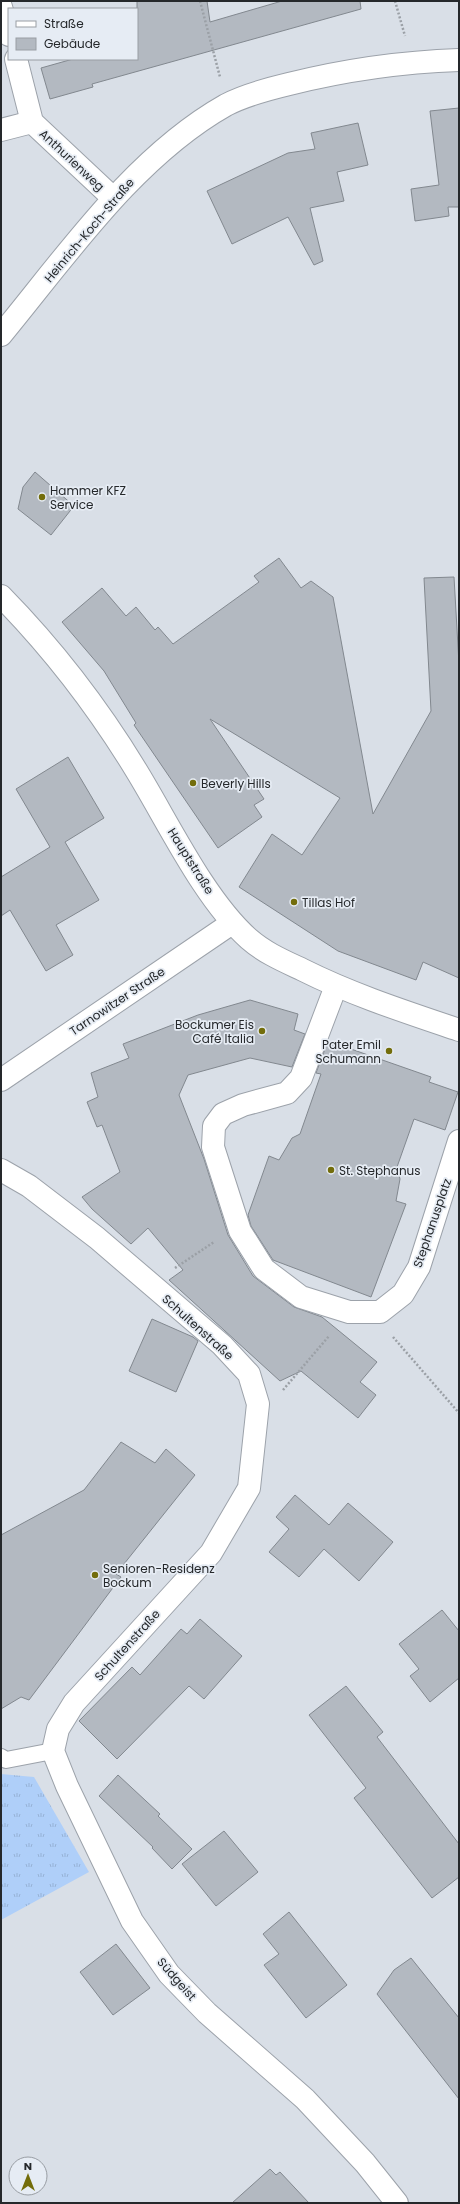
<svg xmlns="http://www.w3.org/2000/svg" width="460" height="2204" viewBox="0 0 460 2204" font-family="Poppins,sans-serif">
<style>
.grass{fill:url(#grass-tufts)}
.building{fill:#b3b9c1;stroke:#82888f}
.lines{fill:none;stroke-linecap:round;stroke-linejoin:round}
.lane-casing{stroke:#9ca2aa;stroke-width:18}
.street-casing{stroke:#9ca2aa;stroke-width:24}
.secondary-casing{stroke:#9ca2aa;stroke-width:24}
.path{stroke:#9ba0a6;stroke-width:2.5;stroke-dasharray:2 2;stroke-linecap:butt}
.lane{stroke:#fff;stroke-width:16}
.street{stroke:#fff;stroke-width:22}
.secondary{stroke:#fff;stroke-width:22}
.poi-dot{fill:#736d0b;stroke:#e6ecf4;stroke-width:1.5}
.labels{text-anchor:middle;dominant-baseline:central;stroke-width:3.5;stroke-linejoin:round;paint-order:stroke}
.street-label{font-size:12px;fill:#25282b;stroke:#e6ecf4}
.poi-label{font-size:12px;fill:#25282b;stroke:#e6ecf4;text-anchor:start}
</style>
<defs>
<pattern id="grass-tufts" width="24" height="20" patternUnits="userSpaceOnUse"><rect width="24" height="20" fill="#afcff9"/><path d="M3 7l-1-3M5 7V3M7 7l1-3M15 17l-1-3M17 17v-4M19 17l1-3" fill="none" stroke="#96b2d6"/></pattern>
</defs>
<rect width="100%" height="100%" fill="#d9dfe7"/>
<!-- grass -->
<path class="grass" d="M1 1774 34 1777 89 1872 1 1920Z"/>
<!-- building -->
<g class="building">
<path d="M137 1H207L210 22 282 1H360L361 9 92 84 93 87 50 99 41 68 73 59H137Z"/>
<path d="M459 108V207H448L449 216 415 221 411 189 439 185 430 111Z"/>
<path d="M358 123 368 165 337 172 344 201 310 208 323 261 314 265 288 217 232 244 207 191 288 153 315 149 311 133Z"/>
<path d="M35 472 74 506 51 535 18 509 23 487Z"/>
<path d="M279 558 301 588 311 581 333 597 373 814 431 711 424 578 454 577 459 664V978L423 962 416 980 338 951 239 887 272 834 302 855 340 798 210 719 264 799 254 805 262 817 218 848 134 725 136 723 104 671 62 622 102 588 126 616 136 607 155 630 158 627 173 644 259 582 254 576Z"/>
<path d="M68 757 104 818 65 842 99 900 56 925 73 955 46 971 10 910 1 916V877L50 847 16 789Z"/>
<path d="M250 1000 298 1014 294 1030 305 1034 292 1067 250 1058 188 1075 179 1095 204 1159 228 1235 253 1276 294 1307 322 1317 377 1362 360 1382 376 1395 358 1418 301 1371 280 1381 169 1280 183 1270 148 1228 131 1244 92 1209 82 1197 120 1172 102 1125 97 1127 87 1102 98 1097 91 1073 129 1058 123 1044 198 1015Z"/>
<path d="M328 1041 431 1077 429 1082 458 1092 445 1130 414 1119 397 1167 400 1179 396 1201 406 1204 371 1297 273 1260 251 1226 248 1215 269 1156 279 1160 292 1138 300 1134 321 1074 316 1073Z"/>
<path d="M152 1319 193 1337 198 1341 176 1392 129 1371Z"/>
<path d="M121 1442 155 1463 166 1449 195 1475 116 1574 121 1577 29 1700 21 1697 1 1709V1535L84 1490Z"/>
<path d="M295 1495 329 1525 348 1503 393 1542 359 1581 324 1549 299 1577 269 1552 289 1529 276 1517Z"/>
<path d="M442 1610 459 1631V1678L430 1702 410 1676 419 1669 399 1644Z"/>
<path d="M200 1619 242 1656 204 1699 189 1686 117 1759 79 1721 132 1667 140 1675 181 1629 187 1634Z"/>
<path d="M346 1686 383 1732 377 1737 459 1844V1877L432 1898 354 1798 366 1788 309 1715Z"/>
<path d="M118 1775 160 1814 158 1816 192 1849 172 1869 152 1848 153 1847 99 1796Z"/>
<path d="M224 1831 258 1872 216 1906 182 1864Z"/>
<path d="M289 1912 347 1985 306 2018 264 1965 279 1954 263 1934Z"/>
<path d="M116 1944 150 1988 113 2015 80 1972Z"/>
<path d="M411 1958 459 2018V2099L377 1994 394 1970Z"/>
<path d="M270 2169 276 2175 280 2172 309 2203H232Z"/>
</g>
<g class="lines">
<!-- lane casing -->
<g class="lane-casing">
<path id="lane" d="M1 1757 6 1760 53 1751"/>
</g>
<!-- street casing -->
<g class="street-casing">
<g id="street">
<path d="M1 7 9 35"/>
<path d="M16 59 32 122 113 198"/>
<path d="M1 130 32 122"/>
<path d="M1 335C67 255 134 157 226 105 245 95 268 89 289 84 345 70 401 62 459 60"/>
<path d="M336 986 301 1078 287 1093 243 1105 223 1114 214 1126 213 1147 240 1231 264 1269 301 1297 349 1312H380L403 1294 419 1267 459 1141"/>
<path d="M1 1170 29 1186 97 1238 222 1345 249 1374 258 1404 249 1488 211 1553 74 1703 58 1729 53 1751 67 1786 132 1921 169 1974 207 2013 305 2099 365 2163 397 2203"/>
</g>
</g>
<!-- secondary casing -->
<g class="secondary-casing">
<g id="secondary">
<path d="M1 596C53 649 97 706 136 770 168 822 204 899 249 939 265 953 284 961 303 970 353 995 406 1012 459 1030"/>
<path d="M1 1080 232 923"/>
</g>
</g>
<!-- path -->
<g class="path">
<path d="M200 1 220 77"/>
<path d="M395 1 405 36"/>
<path d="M175 1268 214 1242"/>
<path d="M393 1337 459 1413"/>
<path d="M283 1390 329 1336"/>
</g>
<!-- lane -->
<use href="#lane" class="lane"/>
<!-- street -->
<use href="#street" class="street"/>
<!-- secondary -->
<use href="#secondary" class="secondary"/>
</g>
<!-- markers -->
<g class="poi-dot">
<circle cx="42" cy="497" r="4"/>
<circle cx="193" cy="783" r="4"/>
<circle cx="294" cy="902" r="4"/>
<circle cx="262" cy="1031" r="4"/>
<circle cx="389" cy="1051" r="4"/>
<circle cx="331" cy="1170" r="4"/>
<circle cx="95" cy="1575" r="4"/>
</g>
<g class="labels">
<!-- street labels -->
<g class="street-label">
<text transform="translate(72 160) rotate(43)">Anthurienweg</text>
<text transform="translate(89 230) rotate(-50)">Heinrich-Koch-Straße</text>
<text transform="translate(191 861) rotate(58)">Hauptstraße</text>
<text transform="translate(117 1001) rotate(-34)">Tarnowitzer Straße</text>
<text transform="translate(432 1223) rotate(-71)">Stephanusplatz</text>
<text transform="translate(198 1327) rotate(42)">Schultenstraße</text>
<text transform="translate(127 1645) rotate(-48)">Schultenstraße</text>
<text transform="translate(177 1979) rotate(49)">Südgeist</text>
</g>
<!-- poi labels -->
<g class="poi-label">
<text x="50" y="490">Hammer KFZ<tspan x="50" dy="14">Service</tspan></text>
<text x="201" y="783">Beverly Hills</text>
<text x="302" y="902">Tillas Hof</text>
<text x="254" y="1024" text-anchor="end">Bockumer Eis<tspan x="254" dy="14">Café Italia</tspan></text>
<text x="381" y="1044" text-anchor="end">Pater Emil<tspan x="381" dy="14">Schumann</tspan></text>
<text x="339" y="1170">St. Stephanus</text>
<text x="103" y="1568">Senioren-Residenz<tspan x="103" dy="14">Bockum</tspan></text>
</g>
</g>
<!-- border -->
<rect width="460" height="2204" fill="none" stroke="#25282b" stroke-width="4"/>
<!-- legend -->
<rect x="8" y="8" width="130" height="52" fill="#e6ecf4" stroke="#999ea4"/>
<rect x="16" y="21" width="20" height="6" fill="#ffffff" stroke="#999ea4"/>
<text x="44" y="28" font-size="12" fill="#25282b">Straße</text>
<rect x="16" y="38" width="20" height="12" fill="#b3b9c1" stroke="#999ea4"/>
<text x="44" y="48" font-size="12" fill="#25282b">Gebäude</text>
<!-- north arrow -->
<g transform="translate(28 2176)"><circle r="19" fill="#e6ecf4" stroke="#999ea4"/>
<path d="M0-3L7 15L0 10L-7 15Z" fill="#736d0b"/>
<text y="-6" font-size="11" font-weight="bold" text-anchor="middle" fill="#25282b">N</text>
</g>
</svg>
